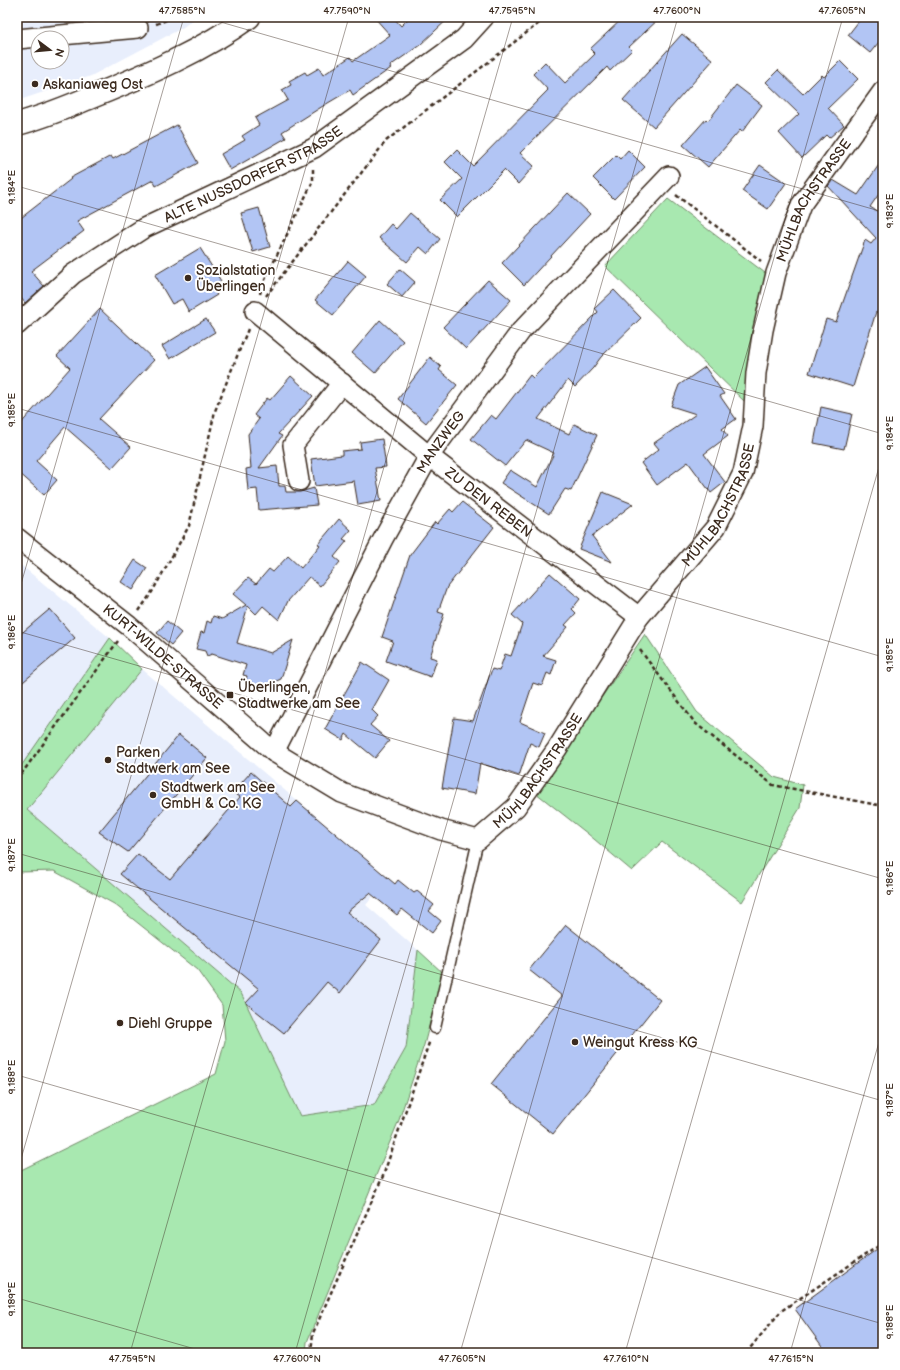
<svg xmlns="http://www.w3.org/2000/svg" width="900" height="1370" viewBox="0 0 900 1370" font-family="'Balsamiq Sans',sans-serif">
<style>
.built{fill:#e8eefc;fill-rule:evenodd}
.green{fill:#a8e8b0;stroke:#728967}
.building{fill:#b2c5f4;stroke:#3b2a1e}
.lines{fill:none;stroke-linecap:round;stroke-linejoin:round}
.lane-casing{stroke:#3b2a1e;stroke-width:13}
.street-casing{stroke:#3b2a1e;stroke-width:22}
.secondary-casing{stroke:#3b2a1e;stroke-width:25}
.path{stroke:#3b2a1e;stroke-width:2.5;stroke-dasharray:4 3;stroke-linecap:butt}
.lane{stroke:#fff;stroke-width:10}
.street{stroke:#fff;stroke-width:19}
.secondary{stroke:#fff;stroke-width:22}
.ticks{fill:none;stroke:#3b2a1e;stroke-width:1;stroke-opacity:0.45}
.poi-dot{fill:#3b2a1e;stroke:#fff;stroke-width:1.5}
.labels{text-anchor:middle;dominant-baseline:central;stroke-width:4;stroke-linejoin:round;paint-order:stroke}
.poi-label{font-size:14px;fill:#3b2a1e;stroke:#fff;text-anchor:start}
.street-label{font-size:14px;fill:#3b2a1e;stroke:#fff}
.neatline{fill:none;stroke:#3b2a1e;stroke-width:1.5}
.ticks-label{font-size:10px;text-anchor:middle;fill:#3b2a1e}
</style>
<rect width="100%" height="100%" fill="#fff"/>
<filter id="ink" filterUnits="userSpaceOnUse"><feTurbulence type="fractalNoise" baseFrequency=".025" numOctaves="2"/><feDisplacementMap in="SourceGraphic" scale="8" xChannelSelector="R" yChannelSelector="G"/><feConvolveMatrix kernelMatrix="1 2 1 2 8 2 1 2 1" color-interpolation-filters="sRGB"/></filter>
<g filter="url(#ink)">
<!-- built -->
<g class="built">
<path d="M17 17H197L182 28 91 76 17 101ZM38 38H62V62H38Z"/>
<path d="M17 562 110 638 17 772Z"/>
<path d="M142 669 388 878 366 905 418 950 406 1048 374 1106 300 1116 241 993 27 810Z"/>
</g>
<!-- green -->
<g class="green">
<path d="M668 199 769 276 746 403 605 266Z"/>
<path d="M645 634 697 712 774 777 803 785 800 808 742 902 662 842 632 871 588 834 536 793Z"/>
<path d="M110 638 142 669 27 810 241 993 300 1116 374 1105 406 1048 418 950 443 973 424 1045 399 1120 307 1342 306 1353H17V1172L216 1074 225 1041 222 1005 197 970 114 904 54 871 21 872 17 875V772Z"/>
</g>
<!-- building -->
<g class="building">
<path d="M374 17H393L401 26 410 17H450L420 45 390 66 391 68 353 95 350 90 323 106 282 132 286 138 230 170 221 154 245 140 242 136 259 125 255 118 288 100 282 90 291 85 289 81 305 72 307 75 319 68 323 75 350 57 353 61 390 35Z"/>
<path d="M624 17H661L629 47 632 50 610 71 607 67 520 153 534 166 518 184 504 170 457 217 440 200 462 179 445 162 457 150 473 166 548 90 533 74 545 62 565 83 595 54 590 49Z"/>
<path d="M862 17H883V37L870 53 848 35Z"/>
<path d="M682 34 713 60 654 127 623 100Z"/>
<path d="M840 61 858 79 828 108 844 125 829 138 826 135 802 158 779 133 799 114 766 82 778 70 803 94 822 75 824 77Z"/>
<path d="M736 85 762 105 742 132 740 130 708 167 683 145 706 119 708 121Z"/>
<path d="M177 125 198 163 156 186 153 180 77 221 84 231 31 271 44 286 25 303 17 293V221L71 179 70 178 111 156 113 159Z"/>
<path d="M628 150 645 167 614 199 593 178 616 155 620 159Z"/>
<path d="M883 159V188L870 207 883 215V298L878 313 876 312 853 387 809 373 826 319 836 322 865 240 871 244 876 238 828 186 833 180 858 195Z"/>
<path d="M760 165 786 183 768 209 742 191Z"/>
<path d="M568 193 590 214 524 285 502 263Z"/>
<path d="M259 208 270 247 253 252 241 213Z"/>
<path d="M410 213 440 239 428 254 420 247 407 262 379 238 391 224 396 229Z"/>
<path d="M200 248 221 281 212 287 217 295 189 312 182 299 172 304 155 275Z"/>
<path d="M348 261 366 276 333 315 315 300Z"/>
<path d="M400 269 415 282 402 297 387 284Z"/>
<path d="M488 280 511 300 466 349 443 327Z"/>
<path d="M614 290 641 318 601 357 593 368 575 387 568 380 538 419 569 434 574 424 597 435 571 491 565 489 549 514 501 483 510 470 537 487 554 453 526 440 505 466 471 439 491 415 496 419 530 375 533 378 598 312 595 308Z"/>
<path d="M100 309 154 360 99 419 131 447 112 468 65 427 36 461 57 480 44 495 17 471V428L70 368 57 356Z"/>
<path d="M206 319 215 332 170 359 162 346Z"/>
<path d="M380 320 403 341 375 373 352 353Z"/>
<path d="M430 357 441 367 439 370 457 385 426 423 398 399Z"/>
<path d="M705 367 724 394 720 396 736 419 722 429 728 436 704 454 725 482 711 493 688 462 657 485 641 463 659 449 654 443 696 414 671 406 679 385Z"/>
<path d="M291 376 313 396 278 434 282 436 259 468 277 466 279 486H285L286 492H300L314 488 317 505 259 510 257 489 248 490 246 469 251 468 248 434 259 419 254 415 267 398 270 400Z"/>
<path d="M821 407 852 414 844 449 814 443Z"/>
<path d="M382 439 386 467 375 468 381 501 358 505 354 481 315 486 311 459 342 455V451L361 449 360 442Z"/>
<path d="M603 492 633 504 592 536 612 562 579 549Z"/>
<path d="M462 502 494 527 447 587 438 612 444 614 430 657 437 659 431 677 386 661 393 641 382 637 410 555 435 522 437 524 450 509 453 512Z"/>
<path d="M339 519 351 530 343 539 347 541 334 557 340 562 320 586 309 577 288 601 279 620 263 606 256 614 248 606 237 643 271 653 293 640 281 679 256 690 253 686 245 683 247 676 243 675 246 665 212 654 207 656 205 651 196 649 201 632 204 633 207 621 211 623 213 616 222 619 246 605 233 594 248 578 256 584 269 569 273 572 288 556 301 568 320 545 318 544Z"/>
<path d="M135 560 147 568 133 590 121 582Z"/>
<path d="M550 573 580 599 572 609 576 613 565 625 568 627 543 656 556 660 551 675 547 673 542 686 533 683 520 722 545 733 539 747 530 743 519 776 480 763 475 794 442 788 454 718 473 721 492 669 499 671 505 654 511 656 522 624 512 615Z"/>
<path d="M50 609 75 638 17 687V637Z"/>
<path d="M167 621 181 633 171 645 157 633Z"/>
<path d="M362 662 389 680 372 710 378 716 370 725 389 741 375 758 346 734 343 740 325 729Z"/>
<path d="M179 735 207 758 128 852 99 832Z"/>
<path d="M251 772 291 807 297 801 395 884 398 880 414 893 417 891 434 905 429 911 441 921 432 933 402 909 397 915 370 893 347 912 381 940 340 993 327 982 284 1033 246 1003 259 989 120 874 138 854 170 879 240 797 233 792Z"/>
<path d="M566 925 660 1000 553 1134 491 1084 562 996 529 970Z"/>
<path d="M877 1249 883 1257V1353H827L795 1309Z"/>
</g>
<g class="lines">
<!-- lane casing -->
<g class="lane-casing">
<path id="lane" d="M435 1028 478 840"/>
</g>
<!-- street casing -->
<g class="street-casing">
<g id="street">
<path d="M17 39 138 28"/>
<path id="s1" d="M255 311 429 456 639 617"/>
<path id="s2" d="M17 325 73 274 144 228 314 148 464 39 484 17"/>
<path d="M299 481 293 445 342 383"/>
<path id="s3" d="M17 538 129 626 274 752 342 793 441 830 478 840 516 807 557 749 639 617 716 527 743 473 753 426 756 373 763 330 776 273 801 205 883 91"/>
<path id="s4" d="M274 752 383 539 429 456 521 331 669 176"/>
</g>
</g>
<!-- secondary casing -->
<g class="secondary-casing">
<path id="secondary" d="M17 124C44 117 69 106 94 96 148 74 202 51 249 17"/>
</g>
<!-- path -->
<g class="path">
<path d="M156 24 174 17"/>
<path d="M676 195 761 261"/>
<path d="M260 294 262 286 313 181V169"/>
<path d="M266 296 386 141 547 17"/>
<path d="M139 611 152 592 189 526 215 411 248 329"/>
<path d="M640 650 695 723 773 785 883 806"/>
<path d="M17 780 118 641"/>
<path d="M311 1353 313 1333 383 1176 430 1040"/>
<path d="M746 1353 781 1311 883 1243"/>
</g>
<!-- lane -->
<use href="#lane" class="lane"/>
<!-- street -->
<use href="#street" class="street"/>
<!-- secondary -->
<use href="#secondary" class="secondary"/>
</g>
</g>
<!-- ticks -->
<path class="ticks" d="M203 17 883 212M17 23 19 17M17 186 883 434M17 408 883 657M17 598 184 17M17 631 883 879M17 853 883 1101M17 1075 883 1324M17 1173 349 17M17 1298 209 1353M130 1353 513 17M295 1353 678 17M460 1353 843 17M625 1353 883 453M790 1353 883 1028"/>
<!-- markers -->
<g class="poi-dot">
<circle cx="35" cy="84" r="4"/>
<circle cx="188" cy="278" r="4"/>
<rect x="226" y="691" width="8" height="8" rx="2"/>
<circle cx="108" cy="760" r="4"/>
<circle cx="153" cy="795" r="4"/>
<circle cx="120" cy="1023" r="4"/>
<circle cx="575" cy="1042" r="4"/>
</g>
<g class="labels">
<!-- poi labels -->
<g class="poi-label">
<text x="43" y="84">Askaniaweg Ost</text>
<text x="196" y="270">Sozialstation<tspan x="196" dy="16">Überlingen</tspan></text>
<text x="238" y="687">Überlingen,<tspan x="238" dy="16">Stadtwerke am See</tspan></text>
<text x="116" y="752">Parken<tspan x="116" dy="16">Stadtwerk am See</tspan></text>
<text x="161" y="787">Stadtwerk am See<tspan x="161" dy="16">GmbH &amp; Co. KG</tspan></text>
<text x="128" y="1023">Diehl Gruppe</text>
<text x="583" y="1042">Weingut Kress KG</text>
</g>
<!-- street labels -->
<g class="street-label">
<text stroke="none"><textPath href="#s2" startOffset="282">ALTE NUSSDORFER STRASSE</textPath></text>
<text stroke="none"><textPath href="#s3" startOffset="1299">MÜHLBACHSTRASSE</textPath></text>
<text stroke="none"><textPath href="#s4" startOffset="352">MANZWEG</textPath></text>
<text stroke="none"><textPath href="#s1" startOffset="302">ZU DEN REBEN</textPath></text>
<text stroke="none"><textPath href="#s3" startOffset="974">MÜHLBACHSTRASSE</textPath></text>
<text stroke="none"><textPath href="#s3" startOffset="188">KURT-WILDE-STRASSE</textPath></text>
<text stroke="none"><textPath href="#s3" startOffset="650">MÜHLBACHSTRASSE</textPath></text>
</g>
</g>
<!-- margin -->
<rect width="900" height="1370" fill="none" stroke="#fff" stroke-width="44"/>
<!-- north arrow -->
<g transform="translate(50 50) rotate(106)"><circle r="19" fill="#ffffff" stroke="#b1aaa5"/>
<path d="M0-3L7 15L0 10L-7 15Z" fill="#3b2a1e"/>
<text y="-6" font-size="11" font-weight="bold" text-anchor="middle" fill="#3b2a1e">N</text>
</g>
<rect x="22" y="22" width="856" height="1326" class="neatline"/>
<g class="ticks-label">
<text x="182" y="14">47.7585°N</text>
<text x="347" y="14">47.7590°N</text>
<text x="512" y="14">47.7595°N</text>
<text x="677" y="14">47.7600°N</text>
<text x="842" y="14">47.7605°N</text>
<text transform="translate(11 187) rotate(-90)" y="4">9.184°E</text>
<text transform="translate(889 211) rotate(-90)" y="4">9.183°E</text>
<text transform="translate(11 410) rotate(-90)" y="4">9.185°E</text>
<text transform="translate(889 433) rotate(-90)" y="4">9.184°E</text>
<text transform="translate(11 632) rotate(-90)" y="4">9.186°E</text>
<text transform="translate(889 655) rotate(-90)" y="4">9.185°E</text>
<text transform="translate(11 855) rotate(-90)" y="4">9.187°E</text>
<text transform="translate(889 878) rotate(-90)" y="4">9.186°E</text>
<text transform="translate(11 1077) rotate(-90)" y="4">9.188°E</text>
<text transform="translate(889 1100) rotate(-90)" y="4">9.187°E</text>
<text transform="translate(11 1299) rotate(-90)" y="4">9.189°E</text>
<text transform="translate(889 1322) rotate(-90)" y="4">9.188°E</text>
<text x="132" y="1362">47.7595°N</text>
<text x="297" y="1362">47.7600°N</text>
<text x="462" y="1362">47.7605°N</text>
<text x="626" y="1362">47.7610°N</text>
<text x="791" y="1362">47.7615°N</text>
</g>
</svg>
